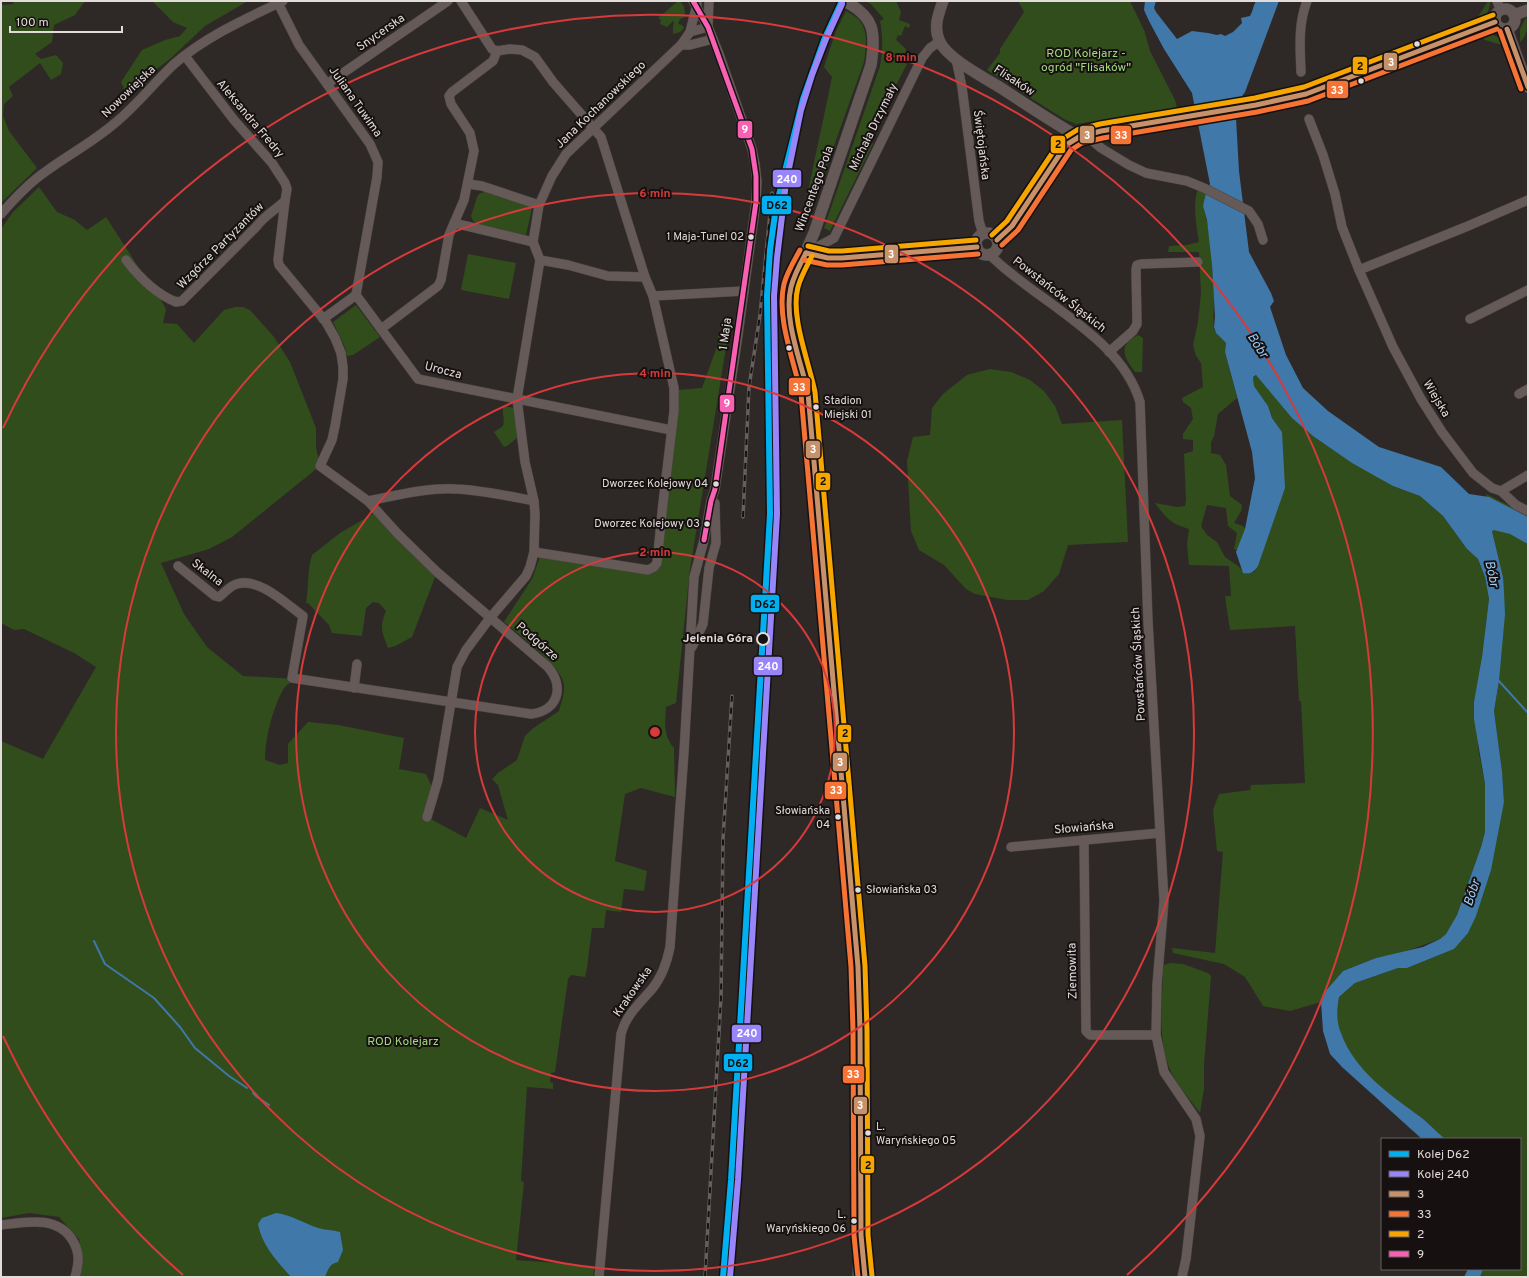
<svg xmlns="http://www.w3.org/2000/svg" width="1529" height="1278" viewBox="0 0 1529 1278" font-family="Overpass,sans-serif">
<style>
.green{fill:#314d1c}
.water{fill:#3f78a9}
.pier{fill:#2e2927}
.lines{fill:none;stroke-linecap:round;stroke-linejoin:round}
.stream{stroke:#3f78a9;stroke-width:2}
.minor-casing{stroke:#4a4644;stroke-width:10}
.tertiary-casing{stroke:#4a4644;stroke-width:12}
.minor{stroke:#655a57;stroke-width:9}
.tertiary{stroke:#655a57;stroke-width:11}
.rail-casing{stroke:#655f5d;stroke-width:3.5}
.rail{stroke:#161110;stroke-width:2;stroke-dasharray:6;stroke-linecap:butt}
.bus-1-casing{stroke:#161110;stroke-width:8}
.bus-2-casing{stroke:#161110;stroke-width:8}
.bus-3-casing{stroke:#161110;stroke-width:8}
.bus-4-casing{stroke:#161110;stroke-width:8}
.bus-1{stroke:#c7916a;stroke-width:5}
.bus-2{stroke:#f57335;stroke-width:5}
.bus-3{stroke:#f7a600;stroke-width:5}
.bus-4{stroke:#f860b3;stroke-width:5}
.rail-1-casing{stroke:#161110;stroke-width:9}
.rail-2-casing{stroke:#161110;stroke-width:9}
.rail-1{stroke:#00b0f0;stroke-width:6}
.rail-2{stroke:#9885fa;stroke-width:6}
.ring{fill:none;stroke:#d73a3a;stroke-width:2}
.bus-dot{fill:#e1dbd9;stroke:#161110;stroke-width:1.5}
.stop-dot{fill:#161110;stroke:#e1dbd9;stroke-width:2}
.labels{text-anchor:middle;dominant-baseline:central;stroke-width:4;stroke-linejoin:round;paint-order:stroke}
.bus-label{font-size:11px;fill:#e1dbd9;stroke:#161110;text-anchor:end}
.street-label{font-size:12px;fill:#e1dbd9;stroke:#161110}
.park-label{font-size:12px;fill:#a1da7e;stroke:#161110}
.stop-label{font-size:12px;font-weight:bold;fill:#e1dbd9;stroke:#161110;text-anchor:end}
.water-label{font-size:13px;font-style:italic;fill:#9dcefa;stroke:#161110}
.centre{fill:#d73a3a;stroke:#161110;stroke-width:2}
.ring-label{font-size:12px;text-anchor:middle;font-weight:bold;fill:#d73a3a;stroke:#161110;stroke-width:4;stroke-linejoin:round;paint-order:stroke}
.line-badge{stroke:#161110;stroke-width:1.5}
.badge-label{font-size:11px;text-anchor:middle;font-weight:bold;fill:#fff}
.pale-badge-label{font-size:11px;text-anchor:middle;font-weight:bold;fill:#111}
</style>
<rect width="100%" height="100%" fill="#2e2927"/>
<!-- green -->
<g class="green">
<path d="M14 1H85L75 15 54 25 52 42 35 54 41 59 56 55 63 63 61 74 51 80 40 63 9 87 13 96 4 104 3 116 9 131 37 168 1 203V5L13 4Z"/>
<path d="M152 1H248L205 26 171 58 126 93 121 82 142 50 165 40 180 36 187 28 173 22Z"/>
<path d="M678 1C685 4 685 10 685 17L680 19 678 24 682 25 684 28 680 32 673 34V26L674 22 673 21 667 27 660 24 661 20 658 18Z"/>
<path d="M865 1H896L901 12 899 20 910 24 909 28 905 26 901 36 898 35 896 40 905 48 907 55 899 53 897 58 907 64 882 112 885 116 882 122H872L868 134 873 144 830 231 824 228 880 66C883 50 883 37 880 21L884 19 871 4Z"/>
<path d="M1018 1H1130L1144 30 1150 51 1175 100 1177 108 1076 124 1064 119 987 70 1000 53V49L1024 12Z"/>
<path d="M1488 1H1490C1490 11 1485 19 1476 24V20Z"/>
<path d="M846 11C849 13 854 15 857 18 869 28 866 48 864 62L813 204 810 210 805 208C804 200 808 194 809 187 816 150 825 114 832 77L824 67 836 31Z"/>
<path d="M1526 17C1529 26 1527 36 1520 42V29Z"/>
<path d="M1487 34C1496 35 1504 39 1509 47L1485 40 1480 35Z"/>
<path d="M39 187 57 212 75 220 87 230 106 217 139 268 153 286 166 309 163 323 177 324 194 343 224 310 235 307H243L250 310 274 337 290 362 316 428V447L320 466 232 537 209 549 161 563 184 614 207 647 243 676 296 679C292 682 287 684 284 688 273 707 265 738 265 760L280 765 288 763V744L308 722 338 725 404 738 399 769 426 774 434 792 427 817 466 838 480 808 508 820 498 785 492 779 498 773 517 760 525 736 532 729 559 711C562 700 566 691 563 681 558 664 518 634 504 622L532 579 540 557 653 573 660 568 677 390 702 388 719 341 718 336 728 335 690 569 676 703 666 707C665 722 663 736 674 748L675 797 641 788 625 794 615 861 647 871 644 891 624 889 621 912 606 910 604 928H592L587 968 585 977 571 975 568 979 555 1072 551 1073 550 1082 553 1083V1089L527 1087 521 1181 524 1182 516 1260 594 1266 593 1277H80L83 1262 79 1239 59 1217 29 1213 1 1218V741L43 759 96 667 74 653 24 629 14 630 1 623V229L13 212Z"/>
<path d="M1197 191H1203L1213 196 1203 206C1212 235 1212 268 1214 298 1214 305 1213 323 1214 329 1216 334 1222 339 1226 343L1225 352 1237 398 1218 414 1214 436 1211 442V453L1220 455 1226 465 1230 496 1242 505 1241 511 1234 523 1243 526 1247 531 1240 551 1234 549 1237 533 1228 526 1226 508 1207 505 1201 526 1207 535 1217 542 1225 557 1238 566 1246 574 1254 572 1258 566 1262 554 1282 432 1272 418 1268 406 1254 386 1253 377 1258 375 1261 380 1393 486 1420 496 1443 516 1467 549 1478 559 1485 577 1489 599 1482 657 1478 748 1485 784V832L1481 847 1457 915 1446 934 1440 939 1401 953 1376 958 1343 971 1323 994 1321 1002 1290 1011 1263 1006 1245 977 1224 964 1173 953 1172 948 1215 953 1223 852 1217 851 1213 810 1219 794 1250 790 1251 785 1305 783 1301 701H1299L1295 626 1230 630 1225 596H1231L1229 566 1189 565 1187 544 1189 529C1170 523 1167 519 1155 503L1177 507 1185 506 1186 500 1184 454 1193 451V440L1183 439V434L1193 419 1191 408 1183 402 1182 398 1203 387 1201 363 1196 356 1193 345 1198 322 1201 293 1199 252H1168L1169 246 1187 245 1199 242C1196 224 1193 209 1197 191Z"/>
<path d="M484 192H488L532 208 526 235 479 226 473 221 471 216 477 197 479 194Z"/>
<path d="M468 254 516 263 509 299 461 290Z"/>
<path d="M356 305 380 337 353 355 347 356 344 345 333 322Z"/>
<path d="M1138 335 1143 338 1142 372H1135C1124 357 1117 346 1138 335Z"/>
<path d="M990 369 1011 372 1030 380 1044 391 1055 406 1062 424 1122 420 1128 542 1068 545 1059 574 1044 591 1028 600H1007L975 594 966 589 944 565 919 550 911 531 907 461 913 437 930 435 932 408 943 394 967 375Z"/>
<path d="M503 406 514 408 518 437 507 446 504 447 494 432 503 426C505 419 502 414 503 406Z"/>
<path d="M1486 494 1528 515V1277H1480L1483 1269H1520V1139H1445C1437 1132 1430 1125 1422 1118 1391 1095 1354 1072 1340 1033 1336 1022 1337 1009 1339 997L1355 983 1398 968H1407L1454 949 1504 802 1502 771 1494 711 1499 681 1503 577 1492 531Z"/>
<path d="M378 511 437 572 412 637 395 646 388 648C382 631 379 628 386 611L379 603 373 602 366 608 362 636 332 633 329 625 308 603H306C309 587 307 570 312 555L340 533Z"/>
<path d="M825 515H827L832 577 830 576Z"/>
<path d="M834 624H836L848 766H846Z"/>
<path d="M1170 963 1183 964 1208 973 1211 976 1204 1065V1089L1200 1113C1192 1102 1183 1092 1176 1081 1156 1049 1162 1007 1163 970L1164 965Z"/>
<path d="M866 971 869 1023 866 1020 864 975Z"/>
<path d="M869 1039 870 1081H866V1045Z"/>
<path d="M867 1185H870V1221L867 1214Z"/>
</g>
<!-- water -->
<g class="water">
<path d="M1145 1H1156L1154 8 1156 12 1177 39 1192 31 1208 33 1217 35 1221 34 1225 36 1233 32 1242 23 1241 18 1250 16C1253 11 1253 6 1256 1H1279L1245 92 1239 100 1236 118 1239 171 1249 252 1271 293 1274 301 1270 307 1286 355 1303 388 1328 411 1379 447 1441 467 1469 494 1489 497 1528 517V544L1510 534 1494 530 1492 531 1503 577 1504 592 1505 614 1499 681 1494 711 1502 771 1504 802 1491 870 1476 916 1468 933 1454 949 1407 968H1398L1355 983 1339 997C1337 1009 1336 1022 1341 1033 1355 1072 1391 1095 1422 1118 1430 1125 1437 1132 1445 1139H1422L1342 1067 1330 1054 1323 1031 1321 1002 1323 994 1343 971 1376 958 1423 947 1440 939 1446 934 1457 915 1481 847 1485 832V784L1474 719V702L1482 657 1489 599 1485 577 1478 559 1467 549 1443 516 1420 496 1393 486 1352 463 1313 436 1292 418 1256 375 1253 377 1254 386 1268 406 1272 418 1282 432 1285 488 1258 566C1254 572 1250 575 1243 573L1236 552 1245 529 1255 478 1252 452 1225 352 1226 343 1216 333 1214 327 1215 317 1212 265 1207 220 1203 206 1206 193 1210 184 1192 93 1164 49 1149 21 1144 10Z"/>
<path d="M276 1213C292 1215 303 1223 318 1228 325 1230 333 1230 340 1232L343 1250 338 1262C329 1264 328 1270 325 1277H291C277 1261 262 1246 258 1224L262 1218Z"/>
<path d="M1468 1269H1483L1480 1277H1464Z"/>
</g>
<!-- pier -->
<path class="pier" d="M1242 100 1239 116 1196 123 1194 108Z"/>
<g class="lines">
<!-- stream -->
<g class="stream">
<path d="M1498 680 1528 713"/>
<path d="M94 941 105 964 154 998 180 1027 195 1048 229 1076 247 1088"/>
<path d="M253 1093 257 1097 269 1105"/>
</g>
<!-- minor casing -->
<g class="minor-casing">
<g id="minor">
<path d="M461 1 492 49 497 51 510 49 522 50 535 57 553 82 601 137 645 277 653 296 674 388V411L663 503 657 563 654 567 648 570 534 552"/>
<path d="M1497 1 1500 9"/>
<path d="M278 3 299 45 370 144 378 162 377 177 356 295"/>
<path d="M708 27 709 1"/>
<path d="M690 32 708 27"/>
<path d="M681 45H690L713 39"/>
<path d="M956 59 962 87 979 221 983 234"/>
<path d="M1301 72C1300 47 1298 25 1307 1"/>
<path d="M327 84 448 1"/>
<path d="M1309 119 1323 155 1335 194 1342 227 1359 270 1393 347 1421 399 1442 432 1473 473 1492 488 1501 491 1516 505 1528 511"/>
<path d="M1089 134 1094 142 1101 148 1129 165 1146 173 1187 181 1204 188 1249 211 1258 224 1263 240"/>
<path d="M468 184 482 186 539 205"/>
<path d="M1 214C14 199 29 183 45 172 68 155 93 142 115 123 136 106 153 84 173 65 205 37 245 19 283 1"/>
<path d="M454 223 533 242"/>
<path d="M806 253 834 238 922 58 930 48 939 42"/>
<path d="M991 253 993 258 1003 267C1019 280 1035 292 1052 304 1087 330 1127 358 1140 402L1148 621 1164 901 1157 985 1156 1035 1164 1072 1196 1119 1200 1136 1186 1259 1182 1277"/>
<path d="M126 260C139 277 156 294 176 302L182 301 256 227C264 216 275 210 285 201"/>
<path d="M540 260 568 265 608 276 645 277"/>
<path d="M1359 270 1468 226 1528 200"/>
<path d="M356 295 418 379 671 430"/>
<path d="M653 296 744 291"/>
<path d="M323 319 356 295"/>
<path d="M1470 319 1528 290"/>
<path d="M381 329 438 286 441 280 449 235 464 200 474 151 470 133 451 104 449 96 452 92 493 61 497 51"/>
<path d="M1109 352 1133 331 1137 324 1136 269 1137 265 1141 264 1198 262"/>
<path d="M1519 394 1528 389"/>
<path d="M1501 491 1528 475"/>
<path d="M368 501C394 496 429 487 456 489 482 490 508 496 534 501"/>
<path d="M178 566 215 596 219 597C224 593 231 585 237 584 259 577 286 604 303 616L292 678 531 714C558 711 565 687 548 667L437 572 398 534 368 501 320 466 332 440 335 426 343 379V367L341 353 335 338 326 322 279 265 278 260 285 201 287 189 285 183 272 163 234 120 185 56"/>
<path d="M692 647 703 624 709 568 716 543 715 503"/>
<path d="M354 688 357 664"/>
<path d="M427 817 438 780 457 667 466 650 490 618 526 576 530 567 534 552 535 514 534 501 525 462 517 399 540 260 533 242 539 205 552 176 566 154 681 45 690 32 697 4"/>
<path d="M1084 840 1086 1031 1090 1035H1156"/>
<path d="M1011 847 1160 833"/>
<path d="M1 1225C26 1222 58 1215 73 1241 80 1253 79 1264 75 1277"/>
<path d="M599 1277 621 1034C626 1015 639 1004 652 989 662 977 667 962 670 947L684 752 694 577 704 540 711 501 715 489 738 335 756 202 757 182 755 164 752 149 719 54 708 27 693 1"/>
</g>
</g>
<!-- tertiary casing -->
<g class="tertiary-casing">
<g id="tertiary">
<path d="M844 1C875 16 876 33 871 65L814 233 792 282C783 317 802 359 808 393L858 967 860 1030 861 1229 858 1277"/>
<path d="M943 1C938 15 933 28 940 42 948 59 985 78 1001 88 1027 105 1052 122 1079 137"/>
<circle cx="1505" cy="19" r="10"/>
<path d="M1514 15 1528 10"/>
<path d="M1507 29 1528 87"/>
<circle cx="987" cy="244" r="11"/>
<path d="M997 240 1012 226 1066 145 1079 137 1101 131 1256 105 1306 94 1495 22"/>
<path d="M806 253 828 258H842L977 247"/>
</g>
</g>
<!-- minor -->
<use href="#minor" class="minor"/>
<!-- tertiary -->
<use href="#tertiary" class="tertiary"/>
<!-- rail casing -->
<g class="rail-casing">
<g id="rail">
<path d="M774 401C773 365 772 329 773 293 774 250 780 208 786 165"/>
<path d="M743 517 749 387 760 315 772 193"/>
<path d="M705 1277 721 997 723 839 732 696"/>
</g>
</g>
<!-- rail -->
<use href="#rail" class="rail"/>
<!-- bus-1 casing -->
<g class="bus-1-casing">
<g id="bus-1">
<path d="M1507 29 1528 87"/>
<path d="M997 240 1012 226 1066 145 1079 137 1101 131 1256 105 1306 94 1495 22"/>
<path d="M806 253C800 264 794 275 791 287 783 319 801 361 808 393L858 967 860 1030 861 1235 865 1277"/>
<path d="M806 253 828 258H842L977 247"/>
</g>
</g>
<!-- bus-2 casing -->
<g class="bus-2-casing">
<g id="bus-2">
<path d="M1500 31 1521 89"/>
<path d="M1002 245 1018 230 1071 150 1082 143 1103 138 1257 112 1308 101 1497 29"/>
<path d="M800 250C794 261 787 272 784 284 776 317 794 361 801 394L851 967 853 1030 854 1235 858 1277"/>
<path d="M804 260 827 265H842L978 254"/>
</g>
</g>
<!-- bus-3 casing -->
<g class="bus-3-casing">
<g id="bus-3">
<path d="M992 235 1007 221 1061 140 1077 130 1100 124 1255 98 1304 87 1493 15"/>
<path d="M808 246 829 251H842L976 240"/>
<path d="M812 256C807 266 801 276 798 287 790 316 809 362 815 392L865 966 867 1030 868 1235 872 1276"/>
</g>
</g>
<!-- bus-4 casing -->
<g class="bus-4-casing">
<path id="bus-4" d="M693 1 708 27 752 149 756 176V202L715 489 711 501 704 540"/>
</g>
<!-- bus-1 -->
<use href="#bus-1" class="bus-1"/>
<!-- bus-2 -->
<use href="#bus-2" class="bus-2"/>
<!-- bus-3 -->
<use href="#bus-3" class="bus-3"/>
<!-- bus-4 -->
<use href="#bus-4" class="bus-4"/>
<!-- rail-1 casing -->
<g class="rail-1-casing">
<path id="rail-1" d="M723 1277 731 1180 770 514 767 296 770 250 776 207 803 99 824 40 842 1"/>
</g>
<!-- rail-2 casing -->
<g class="rail-2-casing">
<path id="rail-2" d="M730 1277 738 1180 777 514 774 296 777 258 786 183 801 110 812 75 826 39 842 4"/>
</g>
<!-- rail-1 -->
<use href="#rail-1" class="rail-1"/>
<!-- rail-2 -->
<use href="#rail-2" class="rail-2"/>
</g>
<!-- distance rings -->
<g class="ring">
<circle cx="655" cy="732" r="180"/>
<circle cx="655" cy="732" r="359"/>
<circle cx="655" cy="732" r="539"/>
<path d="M183 1275A719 719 0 0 1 3 1036M3 428A719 719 0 1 1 1127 1275"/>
</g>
<!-- markers -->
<g class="bus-dot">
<circle cx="1417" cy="44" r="3.5"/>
<circle cx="1361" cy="81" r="3.5"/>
<circle cx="751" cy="237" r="3.5"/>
<circle cx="789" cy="348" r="3.5"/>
<circle cx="816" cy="407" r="3.5"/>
<circle cx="716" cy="484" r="3.5"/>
<circle cx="707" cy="524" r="3.5"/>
<circle cx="838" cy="817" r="3.5"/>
<circle cx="858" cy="890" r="3.5"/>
<circle cx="868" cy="1133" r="3.5"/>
<circle cx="854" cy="1221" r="3.5"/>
</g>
<circle class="stop-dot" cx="763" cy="639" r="6"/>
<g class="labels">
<!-- bus labels -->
<g class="bus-label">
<text x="744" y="237">1 Maja-Tunel 02</text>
<text x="824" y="401" text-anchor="start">Stadion<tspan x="824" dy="14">Miejski 01</tspan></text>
<text x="708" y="484">Dworzec Kolejowy 04</text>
<text x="700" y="524">Dworzec Kolejowy 03</text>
<text x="830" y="811">Słowiańska<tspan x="830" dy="14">04</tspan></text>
<text x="866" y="890" text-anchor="start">Słowiańska 03</text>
<text x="876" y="1127" text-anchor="start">L.<tspan x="876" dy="14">Waryńskiego 05</tspan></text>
<text x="846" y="1215">L.<tspan x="846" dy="14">Waryńskiego 06</tspan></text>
</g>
<!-- street labels -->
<g class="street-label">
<text transform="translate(381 33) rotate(-35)">Snycerska</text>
<text transform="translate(1014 81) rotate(33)">Flisaków</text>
<text transform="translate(129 92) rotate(-44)">Nowowiejska</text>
<text transform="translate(355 102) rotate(55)">Juliana Tuwima</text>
<text transform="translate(601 105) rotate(-44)">Jana Kochanowskiego</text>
<text transform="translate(250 119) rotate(50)">Aleksandra Fredry</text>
<text transform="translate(874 127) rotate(-64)">Michała Drzymały</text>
<text transform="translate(981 145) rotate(83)">Świętojańska</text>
<text transform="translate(815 189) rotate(-70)">Wincentego Pola</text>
<text transform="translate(221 246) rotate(-45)">Wzgórze Partyzantów</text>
<text transform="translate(1059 295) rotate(38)">Powstańców Śląskich</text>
<text transform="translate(726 334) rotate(-82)">1 Maja</text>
<text transform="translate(443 371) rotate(14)">Urocza</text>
<text transform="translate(1436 399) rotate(59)">Wiejska</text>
<text transform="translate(207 573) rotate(37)">Skalna</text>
<text transform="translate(537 642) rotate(41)">Podgórze</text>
<text transform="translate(1139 664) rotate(-93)">Powstańców Śląskich</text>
<text transform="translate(1084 828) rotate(-5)">Słowiańska</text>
<text transform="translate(1073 971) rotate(-91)">Ziemowita</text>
<text transform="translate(633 992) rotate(-55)">Krakowska</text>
</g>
<!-- park labels -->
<g class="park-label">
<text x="1086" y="54">ROD Kolejarz -<tspan x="1086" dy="14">ogród "Flisaków"</tspan></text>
<text x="403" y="1042">ROD Kolejarz</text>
</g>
<!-- stop labels -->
<g class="stop-label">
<text x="753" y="639">Jelenia Góra</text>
</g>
<!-- water labels -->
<g class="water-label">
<text transform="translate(1257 346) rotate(57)">Bóbr</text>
<text transform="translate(1491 574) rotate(78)">Bóbr</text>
<text transform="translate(1473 893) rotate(-71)">Bóbr</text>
</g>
</g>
<circle cx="655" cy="732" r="6" class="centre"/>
<g class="ring-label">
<text x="901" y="61">8 min</text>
<text x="655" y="197">6 min</text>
<text x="655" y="377">4 min</text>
<text x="655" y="556">2 min</text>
</g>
<g class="line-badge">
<rect x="1383" y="52" width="15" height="19" rx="4" fill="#c7916a"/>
<rect x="1352" y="56" width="16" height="19" rx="4" fill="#f7a600"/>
<rect x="1326" y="80" width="23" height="19" rx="4" fill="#f57335"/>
<rect x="737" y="120" width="16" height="19" rx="4" fill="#f860b3"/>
<rect x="1079" y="125" width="16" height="19" rx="4" fill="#c7916a"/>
<rect x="1110" y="125" width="22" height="20" rx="4" fill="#f57335"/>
<rect x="1050" y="135" width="16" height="19" rx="4" fill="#f7a600"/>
<rect x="772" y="169" width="30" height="19" rx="4" fill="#9885fa"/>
<rect x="761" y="195" width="31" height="20" rx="4" fill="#00b0f0"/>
<rect x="884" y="244" width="15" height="20" rx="4" fill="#c7916a"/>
<rect x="788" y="377" width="23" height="19" rx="4" fill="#f57335"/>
<rect x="719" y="394" width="16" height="19" rx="4" fill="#f860b3"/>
<rect x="805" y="440" width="16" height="19" rx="4" fill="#c7916a"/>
<rect x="815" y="472" width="16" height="19" rx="4" fill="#f7a600"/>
<rect x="750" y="594" width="30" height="19" rx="4" fill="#00b0f0"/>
<rect x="753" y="656" width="30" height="20" rx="4" fill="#9885fa"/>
<rect x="837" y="724" width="15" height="19" rx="4" fill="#f7a600"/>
<rect x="832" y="752" width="16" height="20" rx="4" fill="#c7916a"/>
<rect x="824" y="781" width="23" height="19" rx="4" fill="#f57335"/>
<rect x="731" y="1024" width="31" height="19" rx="4" fill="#9885fa"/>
<rect x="723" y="1053" width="30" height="19" rx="4" fill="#00b0f0"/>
<rect x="842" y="1065" width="23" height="19" rx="4" fill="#f57335"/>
<rect x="853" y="1096" width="15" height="19" rx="4" fill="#c7916a"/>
<rect x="860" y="1155" width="15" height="19" rx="4" fill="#f7a600"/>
</g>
<g class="badge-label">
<text x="1391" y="66">3</text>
<text x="1337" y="94">33</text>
<text x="745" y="133">9</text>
<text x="1087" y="139">3</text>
<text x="1121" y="139">33</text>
<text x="787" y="183">240</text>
<text x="891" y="258">3</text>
<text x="799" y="391">33</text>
<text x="727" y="407">9</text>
<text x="813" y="453">3</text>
<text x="768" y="670">240</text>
<text x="840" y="766">3</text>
<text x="836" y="794">33</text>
<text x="747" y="1037">240</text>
<text x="853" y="1078">33</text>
<text x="860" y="1109">3</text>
</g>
<g class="pale-badge-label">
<text x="1360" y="70">2</text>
<text x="1058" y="148">2</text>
<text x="777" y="209">D62</text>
<text x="823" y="485">2</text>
<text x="765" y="608">D62</text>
<text x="845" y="737">2</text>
<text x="738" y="1067">D62</text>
<text x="868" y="1169">2</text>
</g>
<!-- border -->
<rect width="1529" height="1278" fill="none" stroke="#e1dbd9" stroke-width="4"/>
<!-- legend -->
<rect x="1381" y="1138" width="140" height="132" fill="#161110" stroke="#676260"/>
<rect x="1389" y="1151" width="20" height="6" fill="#00b0f0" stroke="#676260"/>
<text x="1417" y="1158" font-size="12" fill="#e1dbd9">Kolej D62</text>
<rect x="1389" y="1171" width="20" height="6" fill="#9885fa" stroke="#676260"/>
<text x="1417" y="1178" font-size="12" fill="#e1dbd9">Kolej 240</text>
<rect x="1389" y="1191" width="20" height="6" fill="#c7916a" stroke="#676260"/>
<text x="1417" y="1198" font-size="12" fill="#e1dbd9">3</text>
<rect x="1389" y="1211" width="20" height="6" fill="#f57335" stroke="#676260"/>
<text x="1417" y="1218" font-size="12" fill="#e1dbd9">33</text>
<rect x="1389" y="1231" width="20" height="6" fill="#f7a600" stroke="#676260"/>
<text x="1417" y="1238" font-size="12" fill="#e1dbd9">2</text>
<rect x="1389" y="1251" width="20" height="6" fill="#f860b3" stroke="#676260"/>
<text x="1417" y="1258" font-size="12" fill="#e1dbd9">9</text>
<!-- scale -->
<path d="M10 26v6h112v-6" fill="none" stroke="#e1dbd9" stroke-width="2"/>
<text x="16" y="26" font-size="12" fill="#e1dbd9" stroke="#161110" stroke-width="3" paint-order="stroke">100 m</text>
</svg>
